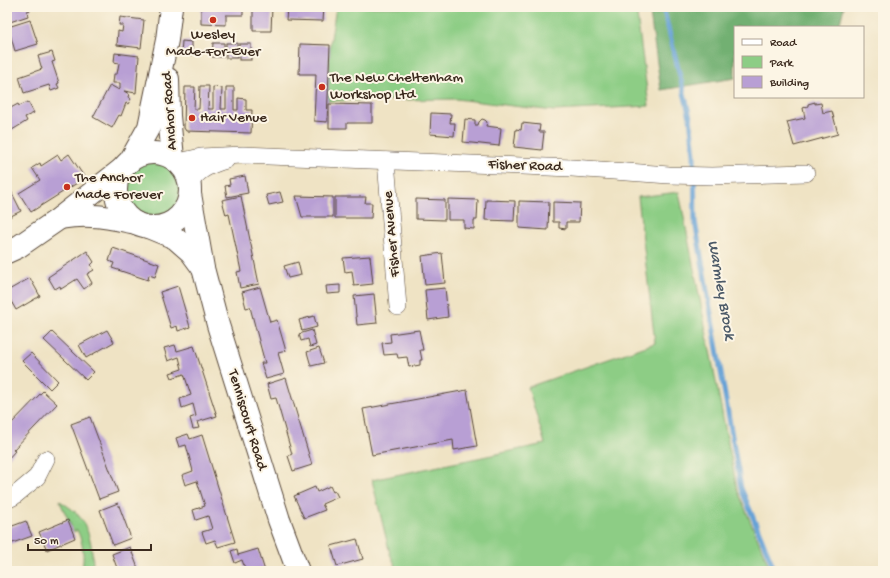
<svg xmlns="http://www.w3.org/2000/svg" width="890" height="578" viewBox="0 0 890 578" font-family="'Gochi Hand',sans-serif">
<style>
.green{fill:#8dcd85;stroke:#647c52}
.forest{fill:#72b072;stroke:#566d48}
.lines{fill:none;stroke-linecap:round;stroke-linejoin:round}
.stream{stroke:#66a2d6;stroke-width:5}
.building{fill:#b89fd4}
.street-casing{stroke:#564637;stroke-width:18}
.secondary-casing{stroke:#564637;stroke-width:24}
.street{stroke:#fff;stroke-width:17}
.secondary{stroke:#fff;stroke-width:22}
.poi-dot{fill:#c8321e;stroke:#fcf5e5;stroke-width:1.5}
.labels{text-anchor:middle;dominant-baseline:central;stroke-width:4;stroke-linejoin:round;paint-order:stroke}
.poi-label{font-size:15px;fill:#3b2a1e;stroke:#fcf5e5;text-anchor:start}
.street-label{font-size:15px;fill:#3b2a1e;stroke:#fcf5e5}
.water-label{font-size:16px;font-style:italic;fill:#4c5a68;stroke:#fcf5e5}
</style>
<rect width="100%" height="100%" fill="#fcf5e5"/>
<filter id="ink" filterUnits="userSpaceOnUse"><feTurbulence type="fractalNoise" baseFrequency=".025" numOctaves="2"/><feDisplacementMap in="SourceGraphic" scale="8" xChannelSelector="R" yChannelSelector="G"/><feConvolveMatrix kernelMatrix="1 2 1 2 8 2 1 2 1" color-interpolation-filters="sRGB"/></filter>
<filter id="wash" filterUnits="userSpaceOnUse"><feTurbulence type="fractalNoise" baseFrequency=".012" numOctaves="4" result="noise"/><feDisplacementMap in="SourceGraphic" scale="16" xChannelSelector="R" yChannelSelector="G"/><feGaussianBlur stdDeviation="0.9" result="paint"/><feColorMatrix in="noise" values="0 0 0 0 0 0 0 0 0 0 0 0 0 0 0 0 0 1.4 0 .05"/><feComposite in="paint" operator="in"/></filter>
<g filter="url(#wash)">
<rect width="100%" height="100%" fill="#efe3c4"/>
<!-- green -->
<g class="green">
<path d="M336 7H636L649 106 554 111 456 99 328 101 330 45Z"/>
<circle cx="152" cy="191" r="29"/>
<path d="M679 192 737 489 771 571H398L390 554 372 480 545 444 528 387 655 343 638 197Z"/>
<path d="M59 500C65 505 75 510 79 516 91 531 93 552 93 571H82C84 557 84 544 77 530L74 532Z"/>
</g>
<!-- forest -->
<path class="forest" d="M649 7H844L839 27H735V78L661 90Z"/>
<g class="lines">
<!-- stream -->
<path class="stream" d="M663 7 690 117 694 155 695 221 741 488 773 566 776 571"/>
</g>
<g id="blocks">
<!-- building -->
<g class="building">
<path d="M7 7H30L31 10 27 11 28 16 7 23Z"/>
<path d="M124 7H145V11Z"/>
<path d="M201 7H243V15H226V25L201 24Z"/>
<path d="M253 7H272L271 31H253Z"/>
<path d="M287 7H324L323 21 286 20Z"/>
<path d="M120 17 144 20 141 48 117 45 118 31 122 32 123 25H119Z"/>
<path d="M30 20 38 44 15 51 8 27Z"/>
<path d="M182 41 192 42V55H181Z"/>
<path d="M213 43H224V57H212Z"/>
<rect x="226" y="43" width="11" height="15"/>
<rect x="239" y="44" width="12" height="16"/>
<path d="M300 44 330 45 327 122 314 121 316 74H299Z"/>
<path d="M52 52 55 61 52 62 59 83 57 84 59 88 51 91 49 85 24 93 19 77 42 69 38 56Z"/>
<path d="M115 53 139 56 136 93 124 91 129 94 128 97 131 99 128 104 126 103 121 116 119 115 112 128 93 117 110 85 119 90 120 89V83H113L114 74H117L119 63 114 62Z"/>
<path d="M200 86H209L208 109H213V87L222 88 221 109H226V87H234V110H238V98L246 99V110H252L251 133 186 131 184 128 185 87H195L194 109H199Z"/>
<path d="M28 102 34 113 25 117 27 121 7 133V110L18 104 19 106Z"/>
<path d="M815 102V104L821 103 823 113 832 111 838 134 794 146 787 122 805 118 803 108 808 106V104Z"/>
<path d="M329 104 372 105V123H347V128H329Z"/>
<path d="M431 113 451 114 450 123H455L454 136 430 134Z"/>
<path d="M465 119 475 120V125H478L479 122 482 119 485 120 487 122 486 126 501 128 499 146 463 142Z"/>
<path d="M522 123 540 125 539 132H544L542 150 514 147 516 129 521 130Z"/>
<path d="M69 154 85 178 31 212 19 193 40 180 32 168 40 163 41 166 58 155 61 160Z"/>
<path d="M245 176 248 193 227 197 225 186 230 185 229 179Z"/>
<path d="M9 187 21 211 7 218V188Z"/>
<path d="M280 192 283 202 269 205 266 195Z"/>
<path d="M241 196 259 284 240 288 237 272 241 271 229 214 226 215 222 200Z"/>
<path d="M296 196 333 197V217H302Z"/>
<path d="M335 197H366L365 203H372L371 218H335Z"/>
<path d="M416 199 445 200V220L416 219Z"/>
<path d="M448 199 478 200 477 220H474V229L464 228V220H448Z"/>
<path d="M486 200 515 201 514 221 485 220Z"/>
<path d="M519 201 549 202 548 230 519 228Z"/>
<path d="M553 202 580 203 579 222H566V229L559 228V222H553Z"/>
<path d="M113 248 159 264 155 277 149 275 148 280 112 268 114 263 109 261Z"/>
<path d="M87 251 94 262 91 265 94 270 87 274 92 283 84 289 77 279 61 289 60 286 55 289 48 277Z"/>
<path d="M442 253 445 283 425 285 422 256Z"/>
<path d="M370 256 373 284 354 286 352 271 345 272 343 258Z"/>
<path d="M298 262 301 275 288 278 284 266Z"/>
<path d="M30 278 40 296 16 310 7 294V291Z"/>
<path d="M340 285V293L327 294 326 286Z"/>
<path d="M178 286 190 327 178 331 177 326 171 328 160 292Z"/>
<path d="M260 287 270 322 277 320 286 351 278 353 284 374 266 379 261 363H265L255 326 250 307 246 308 242 292Z"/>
<path d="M445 288 448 317 428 320 425 290Z"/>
<path d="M374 294 377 323 357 325 354 296Z"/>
<path d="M314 316 317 327 302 331 299 320Z"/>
<path d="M107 330 114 342 86 358 79 345Z"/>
<path d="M312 330 316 345 310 347 308 339 301 341 299 334Z"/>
<path d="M419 330 423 350H420L422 360H420V365L409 367 407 357 398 358 397 354 384 355 382 343 391 342 390 334Z"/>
<path d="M52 332 94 372 86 380 44 340Z"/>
<path d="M175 345 177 351 194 346 217 416 197 422 199 428 193 429 190 418 196 416 193 404 182 408 180 399 191 395 184 374 172 378 170 373 182 369 179 357 168 361 164 348Z"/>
<path d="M319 348 324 363 311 366 307 352Z"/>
<path d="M31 353 58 381 50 389 22 361Z"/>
<path d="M286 378 312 465 293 471 288 456 292 454 276 398 271 399 267 384Z"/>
<path d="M467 390 477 446 454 450 453 440 372 455 363 409Z"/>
<path d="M43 391 57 404 13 450 15 451 7 460V428Z"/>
<path d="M90 417 118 492 99 499 71 424Z"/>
<path d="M188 434 190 439 202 435 235 542 218 547 215 540 206 543 202 532 212 529 208 516 196 520 193 510 205 506 197 481 185 485 182 475 193 471 186 445 179 447 176 438Z"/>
<path d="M330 486 333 492 335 491 338 497 322 504 325 510 304 518 294 496 315 487 317 492Z"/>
<path d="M118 503 131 538 113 545 100 510Z"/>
<path d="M68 520 75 538 47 550 39 532Z"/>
<path d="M26 521 32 536 7 545V528Z"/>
<path d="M357 539 363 559 337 566 331 546Z"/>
<path d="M130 547 139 571H118L112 554Z"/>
<path d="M237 549 238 555 258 549 265 571H246L242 560 235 563 231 551Z"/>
</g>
</g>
</g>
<g filter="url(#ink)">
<use href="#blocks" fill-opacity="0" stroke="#564637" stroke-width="1"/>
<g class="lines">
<!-- street casing -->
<g class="street-casing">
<g id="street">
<path d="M386 161 398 307"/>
<path d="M179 162 201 157 243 155 572 168 669 175 712 176 806 173"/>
<path d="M190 188C191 185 191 181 193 179 200 169 215 163 226 160"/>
<path d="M7 500 13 497 37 477 46 459"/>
</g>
</g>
<!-- secondary casing -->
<g class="secondary-casing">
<g id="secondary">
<path d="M168 79 169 116 173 158"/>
<circle cx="153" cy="190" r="37"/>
<path d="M130 161 149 127 167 40 171 7"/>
<path d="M190 194 203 268 218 325 279 520 298 571"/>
<path d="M60 218C89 213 107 217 136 223"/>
<path d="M148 227 175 238 191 252 202 267"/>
<path d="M7 252 18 247 60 218 121 170"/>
</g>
</g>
<!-- street -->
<use href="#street" class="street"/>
<!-- secondary -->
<use href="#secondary" class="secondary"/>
</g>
</g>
<!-- markers -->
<g class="poi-dot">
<circle cx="213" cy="20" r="4"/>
<circle cx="322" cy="87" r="4"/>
<circle cx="192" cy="118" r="4"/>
<circle cx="67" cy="187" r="4"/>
</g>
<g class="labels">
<!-- poi labels -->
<g class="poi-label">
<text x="213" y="35" text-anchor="middle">Wesley<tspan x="213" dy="17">Made-For-Ever</tspan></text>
<text x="330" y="78">The New Cheltenham<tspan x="330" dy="17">Workshop Ltd</tspan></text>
<text x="200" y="118">Hair Venue</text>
<text x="75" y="178">The Anchor<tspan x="75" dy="17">Made Forever</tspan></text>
</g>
<!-- street labels -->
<g class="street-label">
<text transform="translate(170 111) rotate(-94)">Anchor Road</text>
<text transform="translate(525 166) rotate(2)">Fisher Road</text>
<text transform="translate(392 234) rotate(-95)">Fisher Avenue</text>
<text transform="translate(247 420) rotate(73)">Tenniscourt Road</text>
</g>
<!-- water labels -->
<g class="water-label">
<text transform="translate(720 290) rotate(80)">Warmley Brook</text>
</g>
</g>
<!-- margin -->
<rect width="890" height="578" fill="none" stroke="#fcf5e5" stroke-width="24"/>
<!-- legend -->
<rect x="734" y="26" width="130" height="72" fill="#fcf5e5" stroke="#afa495"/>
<rect x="742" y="39" width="20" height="6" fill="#ffffff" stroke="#afa495"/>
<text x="770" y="46" font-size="12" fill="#3b2a1e">Road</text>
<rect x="742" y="56" width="20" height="12" fill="#8dcd85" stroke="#afa495"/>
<text x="770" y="66" font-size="12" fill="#3b2a1e">Park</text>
<rect x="742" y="76" width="20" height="12" fill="#b89fd4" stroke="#afa495"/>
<text x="770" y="86" font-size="12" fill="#3b2a1e">Building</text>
<!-- scale -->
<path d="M28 544v6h123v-6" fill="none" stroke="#3b2a1e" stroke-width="2"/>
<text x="34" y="544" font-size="12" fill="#3b2a1e" stroke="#fcf5e5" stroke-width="3" paint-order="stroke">50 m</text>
</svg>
